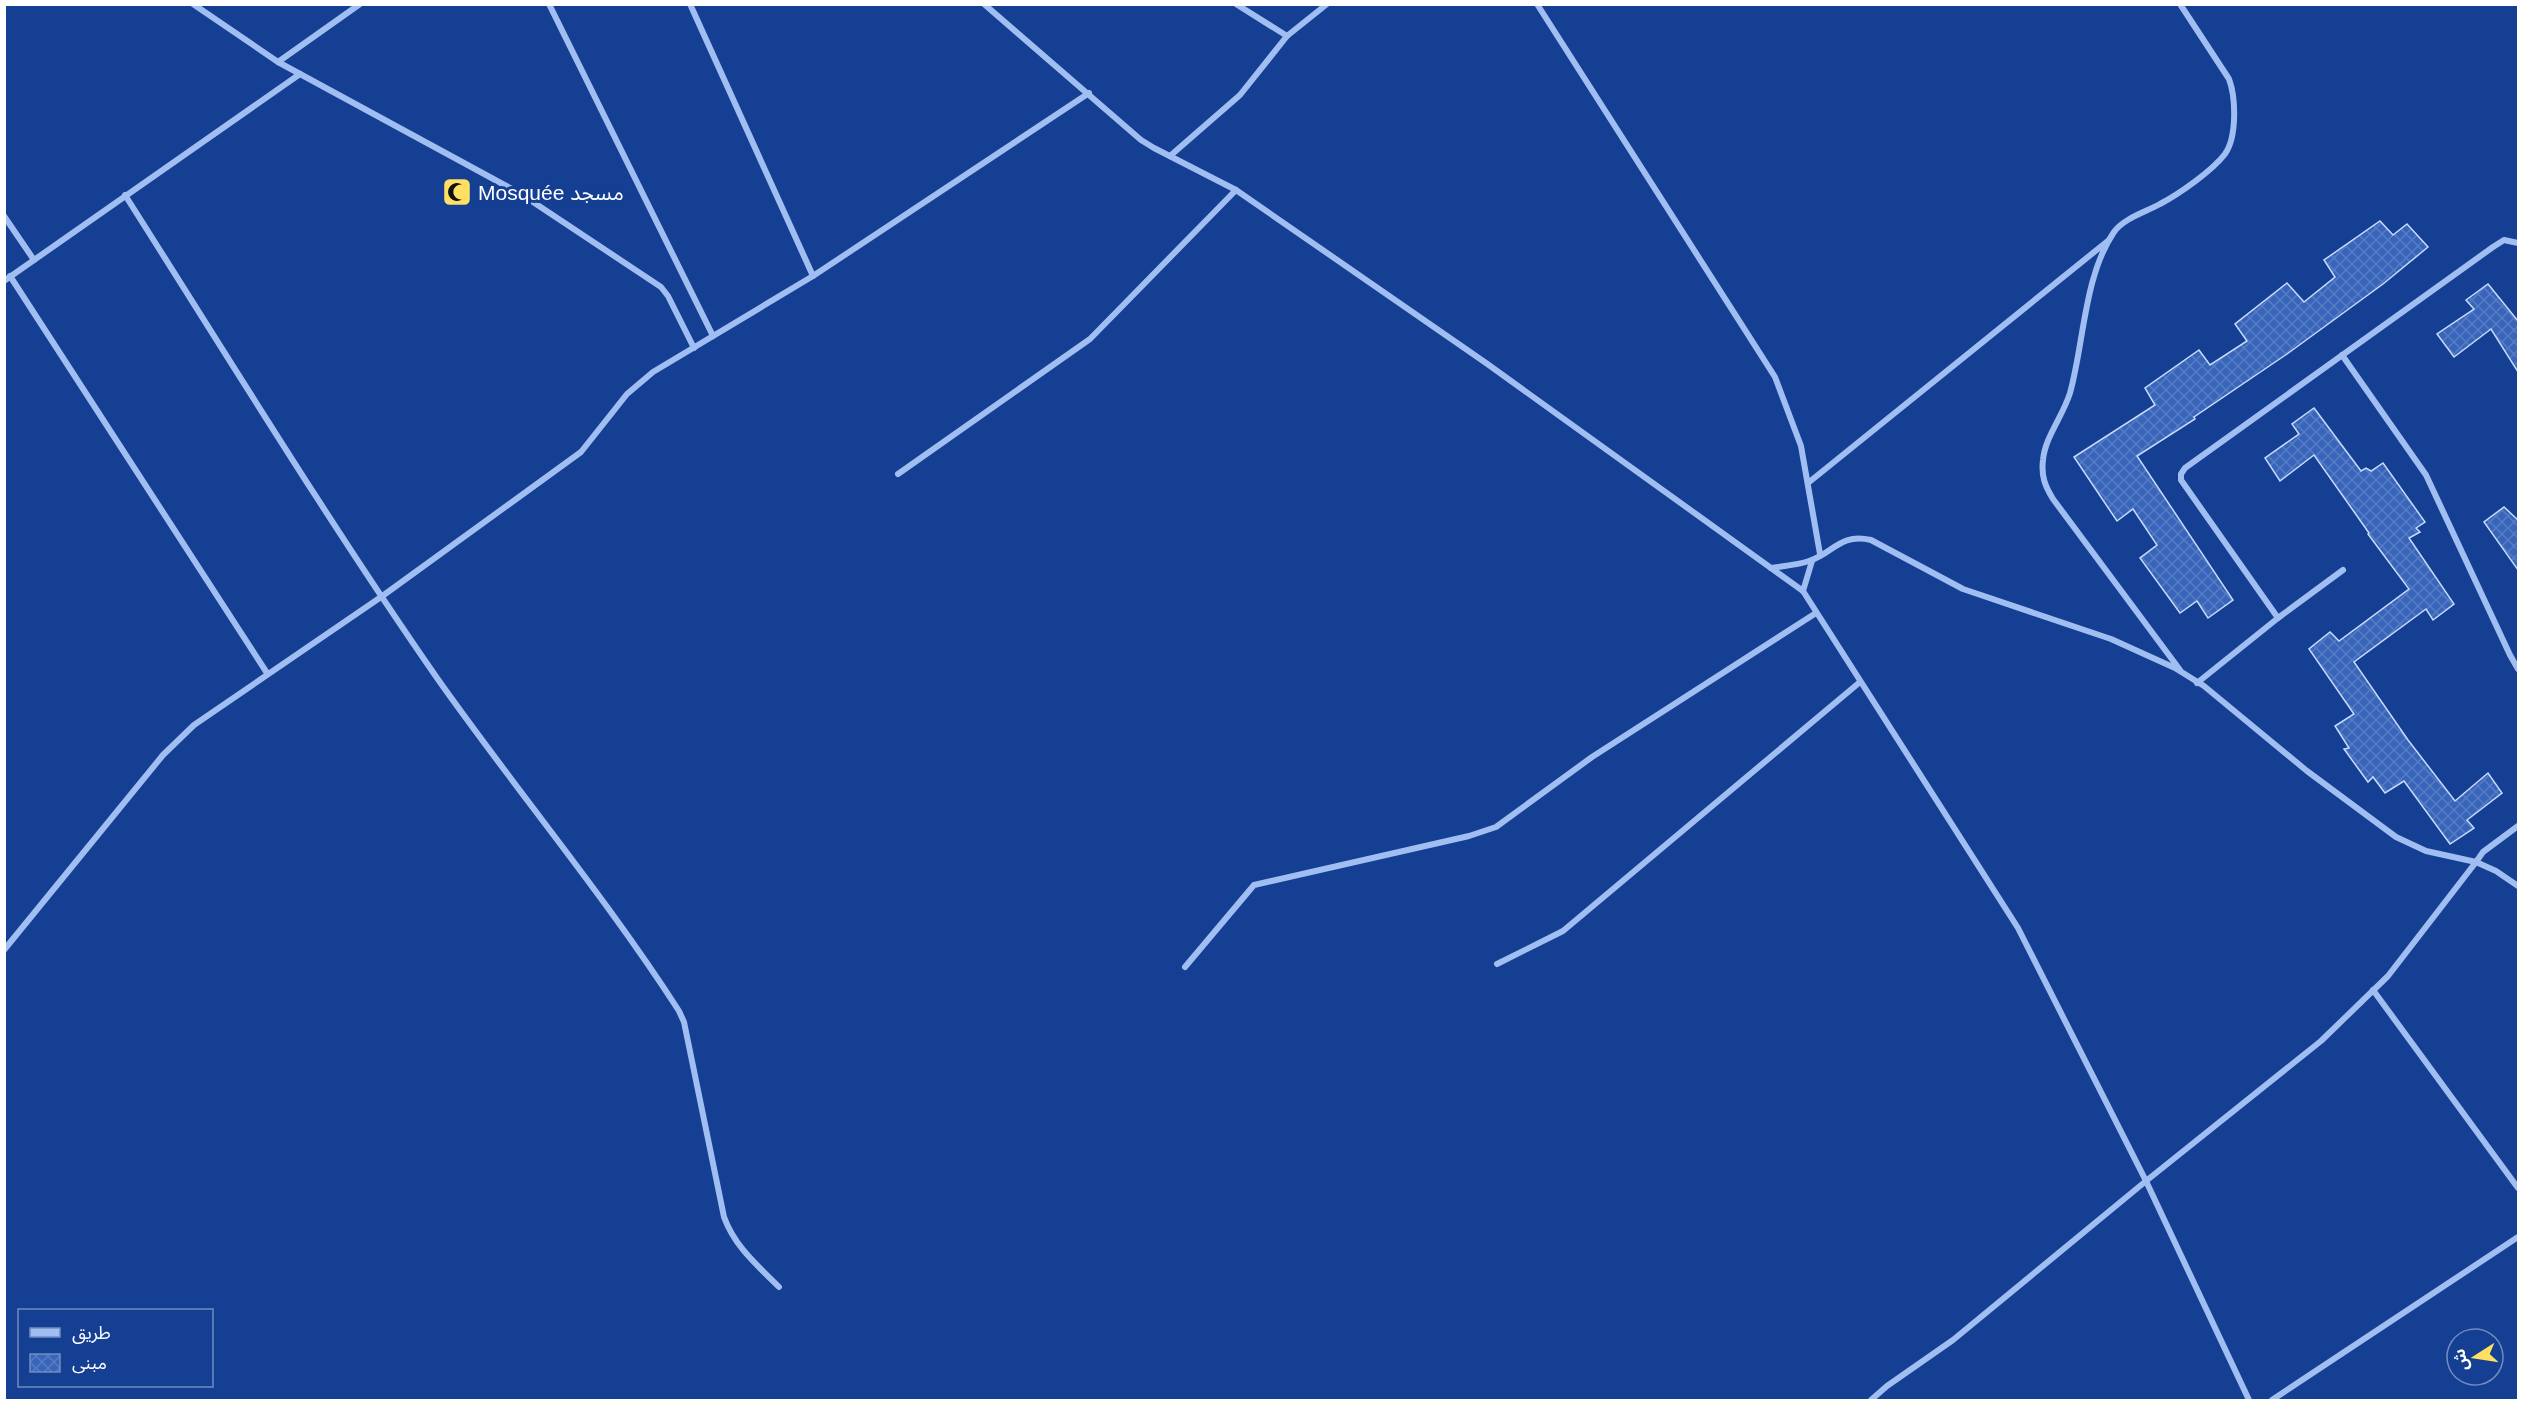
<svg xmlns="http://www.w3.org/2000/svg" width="2523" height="1405" viewBox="0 0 2523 1405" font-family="Arial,'Noto Sans Arabic',sans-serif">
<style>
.building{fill:url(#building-cross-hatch);stroke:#c9dbfc;stroke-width:1.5}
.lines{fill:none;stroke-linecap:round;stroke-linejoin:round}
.minor{stroke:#a1bef2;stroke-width:6}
.labels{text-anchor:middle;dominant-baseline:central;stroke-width:6;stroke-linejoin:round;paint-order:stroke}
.poi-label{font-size:21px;fill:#fff;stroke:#143f92;text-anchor:start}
</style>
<defs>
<pattern id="building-cross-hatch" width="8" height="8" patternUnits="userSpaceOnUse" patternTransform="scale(1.5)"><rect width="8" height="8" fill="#3865b9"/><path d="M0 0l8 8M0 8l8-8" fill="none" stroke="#567cc4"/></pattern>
</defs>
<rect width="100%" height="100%" fill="#143f92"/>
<!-- building -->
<g class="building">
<path d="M2380 221 2393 235 2407 224 2428 247 2383 284 2287 354 2194 417 2195 419 2137 456 2233 600 2208 618 2197 601 2180 613 2140 558 2157 545 2133 509 2117 521 2074 457 2155 405 2145 388 2199 350 2210 365 2247 341 2235 324 2287 283 2304 302 2335 277 2324 260Z"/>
<path d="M2488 284 2518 321V372L2491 329 2454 357 2437 334 2474 309 2466 300Z"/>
<path d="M2314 408 2361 471 2366 468 2371 471 2383 463 2425 522 2416 528 2420 532 2409 538 2454 604 2433 620 2426 609 2354 662 2408 740 2455 801 2488 773 2502 793 2467 820 2474 828 2450 844 2404 781 2385 793 2373 777 2368 782 2344 749 2349 748 2335 726 2354 714 2309 649 2330 632 2339 641 2409 589 2368 534 2369 533 2314 455 2280 481 2265 458 2299 434 2292 424Z"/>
<path d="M2504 507 2518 520V570L2484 522Z"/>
</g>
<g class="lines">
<!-- minor -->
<g class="minor">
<path d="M193 4 278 62 521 194 661 287 668 296 694 348"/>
<path d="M549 4 713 336"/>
<path d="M690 4 813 276"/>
<path d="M984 4 1141 140 1154 148 1236 190 1486 363 1803 591 2018 928 2146 1181 2249 1400"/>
<path d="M1236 4 1287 36"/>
<path d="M1537 4 1775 377 1801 446 1820 554"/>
<path d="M278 62 360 4"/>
<path d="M1170 156 1240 95 1287 36 1327 4"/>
<path d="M125 195C228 357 328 521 437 678 516 790 605 896 679 1011L684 1022 724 1217C735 1247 757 1265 779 1287"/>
<path d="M4 216 34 260"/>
<path d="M10 276 267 673"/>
<path d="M4 281 300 74"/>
<path d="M2342 355 2426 475 2510 655 2518 669"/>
<path d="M898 474 1090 339 1236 190"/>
<path d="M1808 483 2109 240"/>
<path d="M1771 568C1783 566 1797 565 1809 561 1834 553 1839 533 1871 540L1963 589 2111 639 2175 668 2204 686 2307 771 2396 837 2426 851 2476 862 2388 976 2321 1041 2146 1181 1953 1340 1887 1386 1871 1400"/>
<path d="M1803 591 1812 561"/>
<path d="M2278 618 2343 570"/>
<path d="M2180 670 2053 499C2045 486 2041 476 2043 460 2045 437 2063 416 2070 393 2084 343 2084 276 2114 232 2124 218 2146 212 2160 204 2179 194 2212 171 2225 154 2237 137 2236 98 2229 79L2180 4"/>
<path d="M2197 683 2278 618 2181 480V474L2185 468 2493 247 2504 240 2518 243"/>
<path d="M2518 826 2483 852 2476 862 2496 871 2518 886"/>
<path d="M4 950 163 755 194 725 381 597 581 452 627 394 653 372 813 276 1089 93"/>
<path d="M1497 964 1563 931 1860 682"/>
<path d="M1185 967 1254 885 1469 836 1496 827 1592 757 1816 613"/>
<path d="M2373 990 2518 1188"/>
<path d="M2272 1400 2518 1237"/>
</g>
</g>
<!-- icons -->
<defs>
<g id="mosque-square" transform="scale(1.5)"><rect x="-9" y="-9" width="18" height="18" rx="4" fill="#ffe062" stroke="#143f92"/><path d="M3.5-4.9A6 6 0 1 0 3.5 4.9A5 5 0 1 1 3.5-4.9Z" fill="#111"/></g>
</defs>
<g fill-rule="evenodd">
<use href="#mosque-square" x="457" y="192"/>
</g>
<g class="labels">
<!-- poi labels -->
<g class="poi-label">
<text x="478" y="192">Mosquée مسجد</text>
</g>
</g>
<!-- border -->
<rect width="2523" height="1405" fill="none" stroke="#ffffff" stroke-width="12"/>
<!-- legend -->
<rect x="18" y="1309" width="195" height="78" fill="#143f92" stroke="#728cbe" stroke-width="1.5"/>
<rect x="30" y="1328" width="30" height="9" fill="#a1bef2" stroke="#728cbe" stroke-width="1.5"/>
<text x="72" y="1339" font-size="18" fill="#ffffff">طريق</text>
<rect x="30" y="1354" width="30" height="18" fill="url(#building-cross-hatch)" stroke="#728cbe" stroke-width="1.5"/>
<text x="72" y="1369" font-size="18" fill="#ffffff">مبنى</text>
<!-- north arrow -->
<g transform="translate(2475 1357) rotate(258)"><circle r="28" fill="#143f92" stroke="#728cbe" stroke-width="1.5"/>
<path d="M0-4.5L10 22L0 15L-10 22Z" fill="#ffe062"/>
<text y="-9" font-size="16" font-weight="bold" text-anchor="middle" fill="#ffffff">ش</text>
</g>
</svg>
